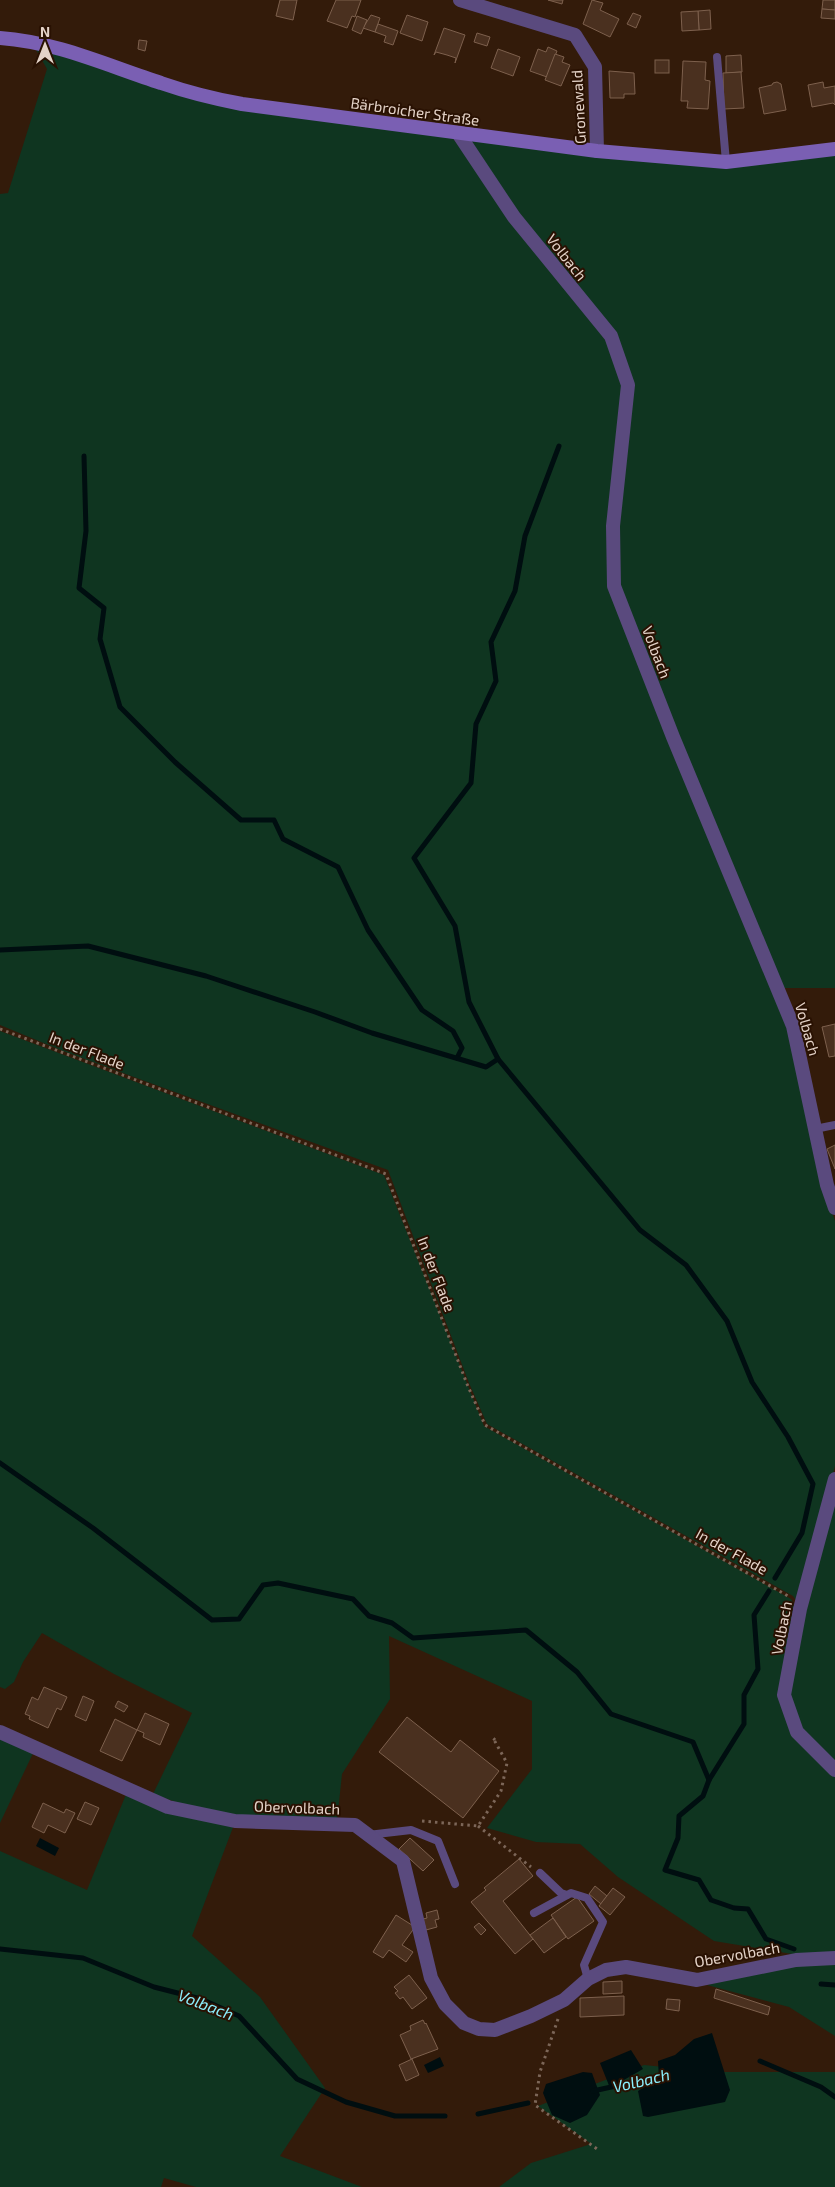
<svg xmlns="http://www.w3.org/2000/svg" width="835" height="2187" viewBox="0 0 835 2187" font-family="'Exo 2',sans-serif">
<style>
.green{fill:#0f3520}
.water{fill:#000e10}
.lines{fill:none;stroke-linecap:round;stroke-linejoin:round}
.stream{stroke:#000e10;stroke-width:5}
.building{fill:#4a301f;stroke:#7d604d}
.path{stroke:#7c6658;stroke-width:3;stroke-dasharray:2.5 4;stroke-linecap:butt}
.service{stroke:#5a4a7e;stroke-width:8}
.minor{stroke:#5a4a7e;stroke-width:14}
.secondary{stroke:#7a5fb3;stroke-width:14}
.labels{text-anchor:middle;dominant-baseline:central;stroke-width:4;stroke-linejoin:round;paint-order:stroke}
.street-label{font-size:15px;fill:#e4d3c8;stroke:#291102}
.water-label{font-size:16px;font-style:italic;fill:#8beffd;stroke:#291102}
</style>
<rect width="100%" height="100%" fill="#331b0a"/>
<!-- green -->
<g class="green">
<path d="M31 41 228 104 452 137 607 342 626 387 611 589 788 1026 824 1188 835 1221V1466L800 1606 793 1596 487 1424 469 1383 388 1170 63 1051 0 1025V194L8 193 47 69Z"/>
<path d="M460 137 598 156 835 154V988H779L617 585 616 526 629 419 613 334Z"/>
<path d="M0 1031 384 1175 484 1426 791 1599 798 1610 781 1695 795 1734 835 1774V1956L798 1955 714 1941 618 1877 580 1844 536 1842 487 1828 532 1769V1701L389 1636 390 1699 342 1774 337 1821 237 1817 193 1808 153 1794 192 1713 114 1674 42 1633 23 1662 14 1682 5 1689 0 1687Z"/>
<path d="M835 1493V1768L799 1731 787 1694 801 1610Z"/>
<path d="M0 1734 35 1749 0 1823Z"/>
<path d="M127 1792 235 1822 192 1936 260 1997 325 2088 280 2156 362 2187H196L164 2178 161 2187H0V1851L87 1890Z"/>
<path d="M835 1961V2036L789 2007 707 1985 797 1963Z"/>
<path d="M644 2065 714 2072H835V2187H499L531 2163 588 2145 590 2143 538 2106Z"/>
</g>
<!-- water -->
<g class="water">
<path d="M40 1838 59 1848 55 1856 36 1846Z"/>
<path d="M712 2033 730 2090 725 2102 648 2117 643 2116 638 2091 659 2078 658 2061 675 2055 694 2039Z"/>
<path d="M631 2050 643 2069 610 2088 600 2063Z"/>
<path d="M440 2057 444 2066 428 2073 424 2065Z"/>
<path d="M583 2072 592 2073 600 2095 587 2115 570 2123 552 2115 543 2093 546 2084Z"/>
</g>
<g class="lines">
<!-- stream -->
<g class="stream">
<path d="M559 446 525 536 515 591 491 642 496 681 476 724 471 783 414 858 455 926 469 1002 498 1059 640 1230 686 1265 727 1321 752 1382 788 1437 813 1484 802 1533 775 1578"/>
<path d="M84 456 86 531 79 588 104 608 100 639 120 707 175 762 241 820H274L283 839 338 867 368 930 422 1010 453 1031 462 1048 457 1058"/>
<path d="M0 950 88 946 206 976 315 1012 372 1033 486 1067 498 1059"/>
<path d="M0 1463 93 1528 212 1620 239 1619 263 1585 278 1583 353 1599 369 1616 392 1623 413 1638 526 1630 577 1672 611 1714 693 1742 709 1780"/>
<path d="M769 1591 754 1615 758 1669 744 1695V1724L709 1780 703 1796 679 1816 678 1838 665 1870 699 1880 711 1900 734 1908 748 1909 766 1939 794 1949"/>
<path d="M0 1949 83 1958 154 1987 201 1999 239 2016 297 2079 346 2102 395 2116H445"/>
<path d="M821 1984 835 1985"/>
<path d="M760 2061 821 2087 835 2097"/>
<path d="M593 2091 666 2075"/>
<path d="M478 2114 528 2103"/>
</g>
</g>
<!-- building -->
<g class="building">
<path d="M280 0H297L293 20 276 16Z"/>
<path d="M336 0H361L355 17 352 16 347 28 327 21Z"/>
<path d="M548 0H563L562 4Z"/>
<path d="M592 0 603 3 600 10 619 19 610 37 583 24Z"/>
<path d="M823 0H835V10L822 9Z"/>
<path d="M822 9 835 10V19L821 18Z"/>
<path d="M710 10 711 29 699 30 698 11Z"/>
<path d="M698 11 699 30 682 31 681 12Z"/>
<path d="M633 13 641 16 636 28 627 24Z"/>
<path d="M371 15 380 18 375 32 363 28Z"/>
<path d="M407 15 428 22 422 41 400 33Z"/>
<path d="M357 16 367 20 361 34 352 30Z"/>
<path d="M378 24 398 31 393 45 384 42 386 36 375 32Z"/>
<path d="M444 28 465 35 455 63 456 58 447 55 436 52 434 55Z"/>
<path d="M477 33 490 37 487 46 474 42Z"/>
<path d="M139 40 147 41 145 51 138 49Z"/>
<path d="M548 47 557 51 547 77 530 71 538 49 546 52Z"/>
<path d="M498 49 520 57 513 76 491 68Z"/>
<path d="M555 54 564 57 562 62 570 65 561 86 545 80Z"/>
<path d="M741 55 742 72 726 73V56Z"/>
<rect x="655" y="60" width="14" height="13"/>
<path d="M683 61 706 62 705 80 710 81 708 109 687 108 688 101H681Z"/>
<path d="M609 71 634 73 635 94H624V98H610Z"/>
<path d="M741 72 744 108 724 109 723 73Z"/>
<path d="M777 82 781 84 786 110 764 114 759 88 772 85 773 83Z"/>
<path d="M823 82 824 88 835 86V105L833 103 812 107 808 85Z"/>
<path d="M835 1024V1056L829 1057 822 1027Z"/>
<path d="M835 1145V1169L827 1149Z"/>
<path d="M44 1687 67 1697 61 1710 57 1708 48 1728 29 1719 30 1716 25 1714 32 1697 38 1700Z"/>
<path d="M83 1696 94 1701 86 1721 75 1716Z"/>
<path d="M118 1701 128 1706 124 1712 115 1707Z"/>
<path d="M145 1713 169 1724 160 1745 143 1737 144 1733 137 1730Z"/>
<path d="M407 1717 451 1752 460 1740 499 1771 463 1818 379 1752Z"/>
<path d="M115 1719 137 1730 122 1761 100 1751Z"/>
<path d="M85 1802 99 1808 91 1825 77 1819Z"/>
<path d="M43 1803 64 1813 66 1809 75 1813 65 1833 48 1825 44 1833 32 1827Z"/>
<path d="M410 1838 434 1860 423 1871 399 1849Z"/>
<path d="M519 1859 533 1876 503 1901 533 1939 515 1954 471 1902 486 1890 484 1888Z"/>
<path d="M595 1886 607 1896 601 1904 589 1894Z"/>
<path d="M613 1888 625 1897 610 1915 599 1906Z"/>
<path d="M577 1897 594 1921 568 1939 551 1915Z"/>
<path d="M437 1910 439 1919 435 1920 437 1927 426 1930 423 1919 427 1918 426 1913Z"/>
<path d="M396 1915 415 1927 402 1945 413 1952 406 1962 389 1950 383 1958 373 1952Z"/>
<path d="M553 1918 566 1937 544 1953 530 1935Z"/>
<path d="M479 1923 486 1930 481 1935 474 1927Z"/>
<path d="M409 1975 427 1998 412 2009 403 1997 400 1999 395 1993 398 1991 394 1987Z"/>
<path d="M622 1981V1993L603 1994V1982Z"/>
<path d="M716 1989 770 2007 768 2015 714 1998Z"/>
<path d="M624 1996V2015L580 2017V1998Z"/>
<path d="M667 1999 680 2000 679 2011 666 2009Z"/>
<path d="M423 2020 425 2024 426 2023 438 2049 411 2059 400 2035 411 2030 410 2026Z"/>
<path d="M412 2059 419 2075 406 2081 399 2065Z"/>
</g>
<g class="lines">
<!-- path -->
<g class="path">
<path d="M0 1029 386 1174 467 1384 485 1425 788 1596"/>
<path d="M422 1821 478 1826 501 1791 507 1763 493 1738 495 1740"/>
<path d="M478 1826 531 1867"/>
<path d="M558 2019 540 2072 535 2105 600 2151"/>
</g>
<!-- service -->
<g class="service">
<path d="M717 57 726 162"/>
<path d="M815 1129 835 1125"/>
<path d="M368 1835 411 1830 438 1841 455 1884"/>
<path d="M540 1873 561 1893 567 1895"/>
<path d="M534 1913 571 1893 587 1898 603 1922 584 1965 588 1979"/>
</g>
<!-- minor -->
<g class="minor">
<path d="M460 0 575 35 595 67 597 151"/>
<path d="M458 133 514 217 611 336 628 385 613 526 614 586 673 737 793 1026 827 1185 835 1208"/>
<path d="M835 1479 800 1609 784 1695 797 1732 835 1770"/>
<path d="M0 1732 168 1807 235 1821 355 1825 403 1861 431 1978 445 2004 464 2023 479 2029 495 2030 531 2016 564 2000 588 1979 606 1970 626 1967 697 1980 796 1960 835 1958"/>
</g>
<!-- secondary -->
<path class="secondary" d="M0 38C57 42 108 66 161 83 187 92 215 99 242 104L597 151 726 162 835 149"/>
</g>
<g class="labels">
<!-- street labels -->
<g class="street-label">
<text transform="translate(578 107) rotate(-93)">Gronewald</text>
<text transform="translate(415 111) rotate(8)">Bärbroicher Straße</text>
<text transform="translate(567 257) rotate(52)">Volbach</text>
<text transform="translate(657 652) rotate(69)">Volbach</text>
<text transform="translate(808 1029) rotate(74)">Volbach</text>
<text transform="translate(87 1050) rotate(21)">In der Flade</text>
<text transform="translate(437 1274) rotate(69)">In der Flade</text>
<text transform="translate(732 1551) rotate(29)">In der Flade</text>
<text transform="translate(781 1628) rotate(-79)">Volbach</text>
<text transform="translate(297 1807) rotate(2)">Obervolbach</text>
<text transform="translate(737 1954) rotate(-10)">Obervolbach</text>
</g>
<!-- water labels -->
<g class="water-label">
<text transform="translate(206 2004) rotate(21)">Volbach</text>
<text transform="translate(641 2080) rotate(-13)">Volbach</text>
</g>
</g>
<!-- north arrow -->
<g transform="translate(45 45)" stroke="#291102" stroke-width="4" paint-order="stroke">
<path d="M0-4L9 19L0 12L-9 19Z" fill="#e4d3c8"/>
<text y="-8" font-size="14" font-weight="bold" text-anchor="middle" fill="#e4d3c8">N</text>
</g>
</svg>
